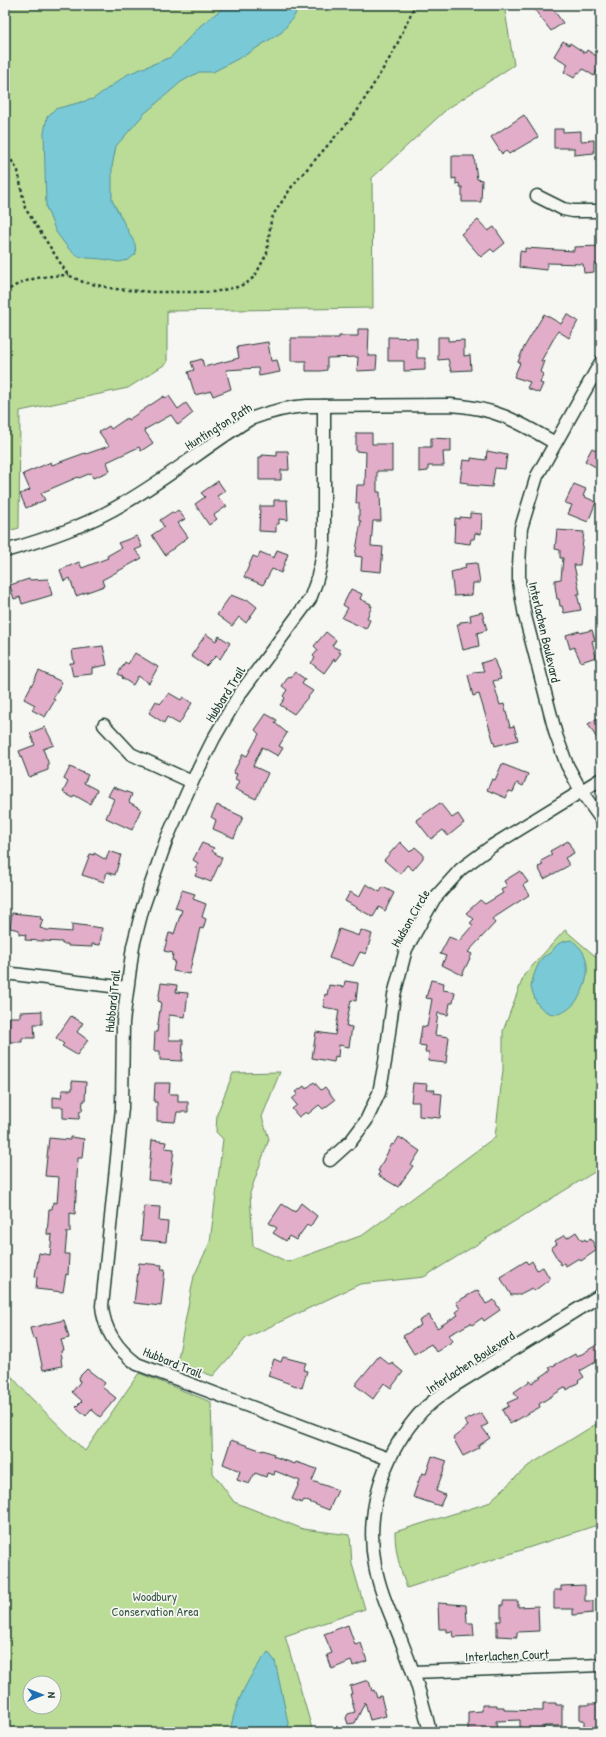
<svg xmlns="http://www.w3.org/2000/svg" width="606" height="1737" viewBox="0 0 606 1737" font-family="'Patrick Hand',sans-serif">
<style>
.green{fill:#badc96;stroke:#6c8c65;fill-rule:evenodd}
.water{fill:#7ac9d7;stroke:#569196}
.building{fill:#e2adc8;stroke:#1f3d34}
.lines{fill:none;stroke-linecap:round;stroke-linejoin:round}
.minor-casing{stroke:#1f3d34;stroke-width:15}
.path{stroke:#1f3d34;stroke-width:2.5;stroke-dasharray:3 3;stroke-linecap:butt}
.minor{stroke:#f6f6f2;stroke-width:12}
.labels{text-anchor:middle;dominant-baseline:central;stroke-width:3.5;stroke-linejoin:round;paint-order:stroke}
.street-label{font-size:13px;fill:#1f3d34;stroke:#f6f6f2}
.park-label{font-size:13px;fill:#3e5d48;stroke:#f6f6f2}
</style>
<rect width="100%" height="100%" fill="#f6f6f2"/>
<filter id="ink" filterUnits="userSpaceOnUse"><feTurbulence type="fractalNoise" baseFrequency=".025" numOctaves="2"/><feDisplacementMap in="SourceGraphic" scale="8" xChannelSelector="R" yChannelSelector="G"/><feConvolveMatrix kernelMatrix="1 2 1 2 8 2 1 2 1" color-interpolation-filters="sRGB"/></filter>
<g filter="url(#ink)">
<!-- green -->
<g class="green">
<path d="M5 5H504L514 65 447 109 372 178 373 308 167 311V363L128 388 20 411 19 528 5 532Z"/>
<path d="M565 930 601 961V1168L424 1277 360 1284 246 1338 213 1376 177 1363 194 1276 210 1242 223 1139 216 1132 217 1114 233 1073 280 1072 262 1117 269 1139 250 1193 253 1246 288 1262 363 1235 495 1137 503 1070V1031L524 975Z"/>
<path d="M5 1369 29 1396 85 1451 139 1373 211 1402 213 1473 234 1502 303 1529 350 1535 352 1564 365 1609 285 1636 313 1732H5ZM30 1683H54V1707H30Z"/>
<path d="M601 1421V1528L594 1526 407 1588C400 1570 395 1551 395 1532L488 1503 528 1466Z"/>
</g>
<!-- water -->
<g class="water">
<path d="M227 5H298L295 15 282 32 247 54 213 72H199L181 82 144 114 116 146 112 167V200L135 244 136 254 128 260 119 262 102 259 87 258 77 256 68 248 56 232 46 207 44 133 47 117 55 109 93 99 128 74 171 57 201 25Z"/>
<path d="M571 940C575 942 576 944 580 948 601 972 572 1025 547 1012 542 1009 537 1005 535 999 534 996 532 991 531 988 531 981 538 962 543 957 546 955 549 954 551 952 558 943 559 942 571 940Z"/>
<path d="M268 1652 275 1661 290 1732H230C235 1702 249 1675 268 1652Z"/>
</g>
<!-- building -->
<g class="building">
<path d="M531 5H550L563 23 551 31Z"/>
<path d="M563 41 569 45 570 43 585 53 587 50 598 57 597 59 601 62V65L594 76 583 69 580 73 578 72 574 78 564 72 568 64 554 56Z"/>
<path d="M524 115 538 137 509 154 506 151 502 154 491 137Z"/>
<path d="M554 129H563V132L581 131V141L594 140V153L574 155V148H554Z"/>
<path d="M452 156H474L477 179 482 180 481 202H462V187H460L459 183 456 184V178L452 179Z"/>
<path d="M478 220 488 231 494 227 505 243 494 252 491 249 481 257 461 234Z"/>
<path d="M601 246V264H594V272L584 273 583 264 547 263V270L519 267 520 251 525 252V248L574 251V247Z"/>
<path d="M544 314 561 324 567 314 578 321 569 338 558 331 541 361H544L540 372 543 374 540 383 543 384 539 393 527 388 530 382 514 377 520 363 518 362 523 349Z"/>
<path d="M358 329H369L368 356H377L376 370 357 371 358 357 327 358V370L321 371H306V361H291V338H339V336H358Z"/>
<path d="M388 337 417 338V358H425V370L404 371V361H388Z"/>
<path d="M438 337H448V341L464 340V356L470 355 471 370 451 371 448 359 438 360Z"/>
<path d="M268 342 271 361 277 360 280 372 259 376 258 368 226 370 231 389 213 396 211 391 195 395 188 372 194 370 191 362 202 359 204 367 239 358 237 347Z"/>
<path d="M164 396 165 398 169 396 178 409 186 403 193 413 178 425 171 415 144 430 153 443 141 451 139 447 107 462 110 471 93 478 91 473 79 478 78 477 41 493 45 500 26 508 20 494 30 490 23 474 51 462 52 465 85 453 86 454 109 446 99 432 109 426 111 429 127 418 128 420Z"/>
<path d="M356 433H372V444H392V471H377V492H380L381 521H373L371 546 383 547 381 572 361 570 362 557 355 556 361 521H359V503H356L357 485H365L366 452 356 451Z"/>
<path d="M431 438 451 439V452H443L444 466H428V471L419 472V447H431Z"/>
<path d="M592 448 601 453V470L585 461Z"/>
<path d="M277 451H288L289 470H281V480H259V457H262V455L277 456Z"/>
<path d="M487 451 507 455 505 469 495 468 492 487 468 485V483L460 482 463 460 471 461V458L486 460Z"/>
<path d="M218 481 225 491 217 496 227 506 214 515 217 519 209 525 195 504 205 497 201 493Z"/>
<path d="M574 484 586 489 583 496 596 502 588 522 568 514 572 505 565 503Z"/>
<path d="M274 500H287L288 520 279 519V524H276V532L259 531 260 506H274Z"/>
<path d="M178 510 185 519 178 523 188 537 165 555 152 535 164 527 160 520 172 512 174 513Z"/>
<path d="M470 513 482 514 481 534 475 533 474 539H471L470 544 454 542 455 518 460 519V517L470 518Z"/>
<path d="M557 530 584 532 580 565H574L580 594H577L581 610 564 613 562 606H560L559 599H557L555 586V580L561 579 563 558H560V550L555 549Z"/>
<path d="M137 536 142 547 135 550 142 558 102 580 104 586 76 596 70 578 64 581 60 570 79 562 82 568 108 558 107 556 121 548 118 543Z"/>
<path d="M277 550 288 554 281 573 272 569 263 585 244 577 253 556 258 558 260 552 274 558Z"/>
<path d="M477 563 480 583H473L472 595 454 596 451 572 466 568 465 564Z"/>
<path d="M29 579V580L48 579 52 595 22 604 20 597 14 599 10 585Z"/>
<path d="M351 589 362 594 360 599 371 604 370 606H372L367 618 370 620 366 629 342 618 348 608 343 605Z"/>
<path d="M231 595 246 601 247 599 257 607 246 623 239 617 232 626 217 615Z"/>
<path d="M482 612 487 630 477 633 479 646 463 650 457 624H460V622L471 621 470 615Z"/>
<path d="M592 630 595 640 592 641 596 657 581 662 574 647 570 649 566 635 579 631 580 633Z"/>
<path d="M326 632 336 640 332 646 340 650 339 652 341 653 335 661 334 659 324 673 311 663 315 658 313 656 318 650 314 646Z"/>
<path d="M206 634 216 641 219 636 230 643 220 659 216 656 206 666 191 656Z"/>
<path d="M103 646 107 665 92 668V674L73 676 70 663H74L72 650Z"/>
<path d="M135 653 158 667 149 683 138 676 133 685 122 678 123 677 118 674 125 662 128 664Z"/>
<path d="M494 659 501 679 493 681 500 705 504 704 510 727 514 726 518 740 495 746 479 694 473 696 468 675 473 673V672L484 671 481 663Z"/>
<path d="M39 671 62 682 53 699 55 700 45 717 32 710 35 705 24 699Z"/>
<path d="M295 672 305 679 302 684 313 691 294 714 280 705 285 698 283 696 287 690 282 686 289 676 291 677Z"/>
<path d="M169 693 181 700 183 697 192 703 179 724 167 717 164 723 149 713 156 701 160 704Z"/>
<path d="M266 714 277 720 275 723 287 733 279 746 283 748 278 756 262 747 253 766 268 773 256 799 235 789 239 781 235 779 237 774 233 773 243 754 247 756 259 734 255 730Z"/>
<path d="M601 716V745L588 724Z"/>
<path d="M45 727 54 745 43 749 48 762V770L29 777 19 751 35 745 30 733Z"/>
<path d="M502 764 528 774 523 786 517 783 513 792 509 791 506 798 487 790 492 779 495 780Z"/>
<path d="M70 767 88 775 84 783 97 790 90 804 74 795 73 798 63 792 68 782 64 779Z"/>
<path d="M113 787 132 794 129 802 141 809 132 830 106 818 114 799 108 796Z"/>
<path d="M440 803 452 818 458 814 464 823 448 836 443 830 431 839 416 820Z"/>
<path d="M217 805 243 817 234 838 213 829 216 820 211 817Z"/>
<path d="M568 841 574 853 565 858 568 863V866L544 879 538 867 543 865 541 861 552 855 550 851Z"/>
<path d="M400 842 410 852 415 847 423 854V858L413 870 407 865 400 874 384 860Z"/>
<path d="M202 843 214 848 212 851 222 858 211 882 195 876 198 869 195 868 198 863 193 860Z"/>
<path d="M109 851 121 855 115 875 107 872 104 882 82 875 90 854 94 855V853L106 860Z"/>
<path d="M520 871 528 882 523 885 529 895 492 919 495 923 468 952 472 954 462 975 442 965 446 956 440 954 449 937 459 941 473 925 470 923 474 919 466 913 480 900 485 904 503 893 501 890 507 886 504 881Z"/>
<path d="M366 884 380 892 383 887 394 893 385 911 379 907 373 917 345 901 350 892 359 897Z"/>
<path d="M182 890 195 894 193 899 206 904 202 917 206 919 203 929 200 928 189 974 173 971 175 961 172 960 173 953 164 951 169 933 174 934 182 910 175 908Z"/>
<path d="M12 913 41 916 40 919H43L40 928 47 930 72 932V924L102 928 100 945 92 944V947L68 946V944H62V942L25 940 26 935 19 934V930L10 928Z"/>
<path d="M339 929 359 936 361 930 372 934 366 954 360 952 353 966 329 958Z"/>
<path d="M431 980 444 983 443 990 455 992 453 1003H450L448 1015 438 1013 435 1035 449 1037 446 1063 428 1061 429 1052H425L426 1046 419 1045 422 1026 427 1027 432 999 426 998Z"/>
<path d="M345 981 358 983 356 1001 351 1000 346 1026 352 1027 349 1047 339 1045 338 1057 335 1056 334 1062 312 1058 316 1032 335 1035 339 1010 323 1007 325 994 327 995 329 985 344 987Z"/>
<path d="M161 983 177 985 176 992 188 993 185 1017 169 1015V1040H183L182 1061 160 1060V1051H154L155 1032H157L161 1002 158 1001Z"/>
<path d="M42 1011V1024H34L35 1038H22V1042H9V1017H20V1012Z"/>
<path d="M71 1016 83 1023 77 1032 88 1040 77 1055 62 1046 64 1044 56 1038Z"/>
<path d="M72 1081 86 1082 85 1101H83L82 1111H80L79 1119 63 1118V1107H53V1097L61 1098 62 1090H72Z"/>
<path d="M314 1082 321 1090 325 1087 335 1100 323 1109 319 1105 308 1114 306 1112 299 1117 292 1109 297 1105 292 1099 298 1094 296 1092 304 1086 306 1089Z"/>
<path d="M155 1083H170L169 1094H178V1102H188V1112H177L175 1122 157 1121V1102H154Z"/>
<path d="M413 1083 427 1084 426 1090H435L434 1093 442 1094 440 1118 419 1116V1102H411Z"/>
<path d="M70 1137 84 1139 82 1158H78L75 1214 70 1213V1232H67L65 1254H69L68 1275 66 1274 63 1292 36 1289 37 1277 35 1276 39 1253 50 1255 52 1235 47 1234 49 1209H52L53 1202 57 1203 59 1177 45 1176 49 1138 70 1140Z"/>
<path d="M399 1137 420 1151 411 1165 413 1166 398 1187 378 1175 380 1172 378 1171 392 1144 394 1145Z"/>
<path d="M152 1140 166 1142 165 1148 174 1149 170 1182 148 1180Z"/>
<path d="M301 1203 317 1216 310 1227 307 1225 296 1240 289 1236 286 1241 273 1233 277 1228 269 1223 282 1204 295 1212Z"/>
<path d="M144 1206 160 1207 159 1221 168 1222 166 1242 141 1240Z"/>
<path d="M576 1232 582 1241 585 1239 586 1241 591 1239 597 1250 581 1261 579 1258 566 1266 564 1263 561 1265 551 1248 557 1244 555 1241 565 1235 567 1238Z"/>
<path d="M526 1261 528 1264 532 1261 537 1270 543 1267 550 1279 534 1291 532 1288 518 1295H511L500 1277Z"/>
<path d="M139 1263 162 1265 161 1269H165L161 1306 134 1303Z"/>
<path d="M478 1290 486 1304 494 1300 500 1310 484 1321 482 1318 472 1325 471 1323 449 1335 453 1341 436 1352 431 1344 414 1354 403 1336 421 1325 419 1321 429 1315 437 1328 458 1315 456 1312 460 1309 456 1302Z"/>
<path d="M64 1320 69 1338 61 1340 64 1350 61 1351 62 1358 61 1359 62 1366 43 1370 36 1338 33 1339 30 1328Z"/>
<path d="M601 1342V1359L580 1371 584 1377 578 1381 579 1382 567 1390 566 1387 539 1404 540 1407 510 1424 502 1410 509 1406 507 1403 518 1398 514 1392 530 1381 532 1383 551 1370 549 1368 575 1354 576 1356 582 1354Z"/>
<path d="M379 1356 390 1365 392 1363 403 1372 391 1388 384 1383 373 1399 355 1385Z"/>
<path d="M283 1357 306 1363 303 1370 307 1371 302 1388 268 1376 274 1359 281 1362Z"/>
<path d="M87 1369 105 1383 102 1387 116 1398 100 1417 91 1409 86 1416 76 1407 82 1401 72 1392 80 1382 79 1377Z"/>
<path d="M481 1413 488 1424 482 1427 490 1438 478 1446 479 1448 463 1456 453 1438 468 1426 464 1421Z"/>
<path d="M231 1440 263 1451V1450L274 1454 273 1456 295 1464 296 1462 317 1469 312 1481 338 1490 329 1510 304 1500 302 1503 292 1499 300 1481 275 1471 274 1475 267 1473 266 1477 255 1473 249 1484 237 1480 240 1471 223 1464Z"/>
<path d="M432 1456 447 1461 436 1491 445 1495 440 1506 413 1497 420 1477 422 1473 426 1474Z"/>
<path d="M585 1585V1601H593V1613L573 1615V1609H554V1590H561V1586Z"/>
<path d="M503 1601H518V1607L538 1606 539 1631 517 1632V1637L497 1636V1621H501V1605H503Z"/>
<path d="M438 1603 466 1605 467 1623H473L474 1636 453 1637 452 1631 447 1632V1629H439Z"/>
<path d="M348 1625 355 1645 361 1643 367 1661 353 1666 351 1661 332 1669 327 1655 332 1653 324 1634Z"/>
<path d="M365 1681H369L372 1691 374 1690 377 1697 381 1696 386 1716 370 1720 365 1702 355 1723 348 1724 346 1718 348 1714 355 1712 350 1694H352L350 1686Z"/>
<path d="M543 1703H556V1705H562V1726H544V1729L520 1730V1720L496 1721 497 1732H468V1712L482 1711V1705H497V1707H504V1710L543 1711Z"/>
<path d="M588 1704H601V1732H584V1720H580V1705H588Z"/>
</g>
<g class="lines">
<!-- minor casing -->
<g class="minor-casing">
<g id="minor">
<path d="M537 196 563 209 573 211H601"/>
<path d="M601 362 537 476 521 528 519 566V582L525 616 556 735 567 765 581 791 601 819"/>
<path d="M324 406V541C323 562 318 579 310 599L239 695 214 738 192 782 167 838 143 907 133 946 123 1022 122 1108 102 1306C104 1331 117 1349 137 1364L389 1459"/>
<path d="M5 551C47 539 88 525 126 502 169 477 208 445 250 419 269 412 286 407 307 406L451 405C496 408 517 421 555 443"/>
<path d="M104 725 131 754 192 782"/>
<path d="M5 973 127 988"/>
<path d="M330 1160 351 1141 366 1121 379 1093 385 1062 394 995 406 949 434 899 461 869 492 846 601 779"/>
<path d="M413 1672 601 1665"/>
<path d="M430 1732C423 1703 415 1675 404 1648 394 1621 380 1594 375 1565 365 1513 382 1459 415 1419 426 1405 441 1395 455 1385L601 1295"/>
</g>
</g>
<!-- path -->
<g class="path">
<path d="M5 150 18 171 25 208 68 275 83 282 115 289 151 292H214L237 287 247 283 255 276 267 253 271 220 275 212 293 185 356 113 394 51 415 5"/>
<path d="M5 293C21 278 46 276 68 275"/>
</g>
<!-- minor -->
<use href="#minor" class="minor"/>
</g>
</g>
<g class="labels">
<!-- street labels -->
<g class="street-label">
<text transform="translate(218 426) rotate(-32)">Huntington Path</text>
<text transform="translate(545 632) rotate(77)">Interlachen Boulevard</text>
<text transform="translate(225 694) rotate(-58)">Hubbard Trail</text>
<text transform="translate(410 918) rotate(-60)">Hudson Circle</text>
<text transform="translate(112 1001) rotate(-84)">Hubbard Trail</text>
<text transform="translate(173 1362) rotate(22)">Hubbard Trail</text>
<text transform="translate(470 1362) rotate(-33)">Interlachen Boulevard</text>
<text transform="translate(507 1655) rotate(-2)">Interlachen Court</text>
</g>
<!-- park labels -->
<g class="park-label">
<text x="155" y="1596">Woodbury<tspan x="155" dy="15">Conservation Area</tspan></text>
</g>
</g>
<!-- margin -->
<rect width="606" height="1737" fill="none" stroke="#f6f6f2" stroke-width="20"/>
<rect x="10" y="10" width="586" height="1717" fill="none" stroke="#1f3d34" stroke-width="1.5" filter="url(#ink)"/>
<!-- north arrow -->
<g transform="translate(42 1695) rotate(90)"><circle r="19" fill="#f6f6f2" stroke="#a0aca6"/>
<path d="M0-3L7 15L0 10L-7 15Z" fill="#1f6fb2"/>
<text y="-6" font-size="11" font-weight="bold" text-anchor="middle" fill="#1f3d34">N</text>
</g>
</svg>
